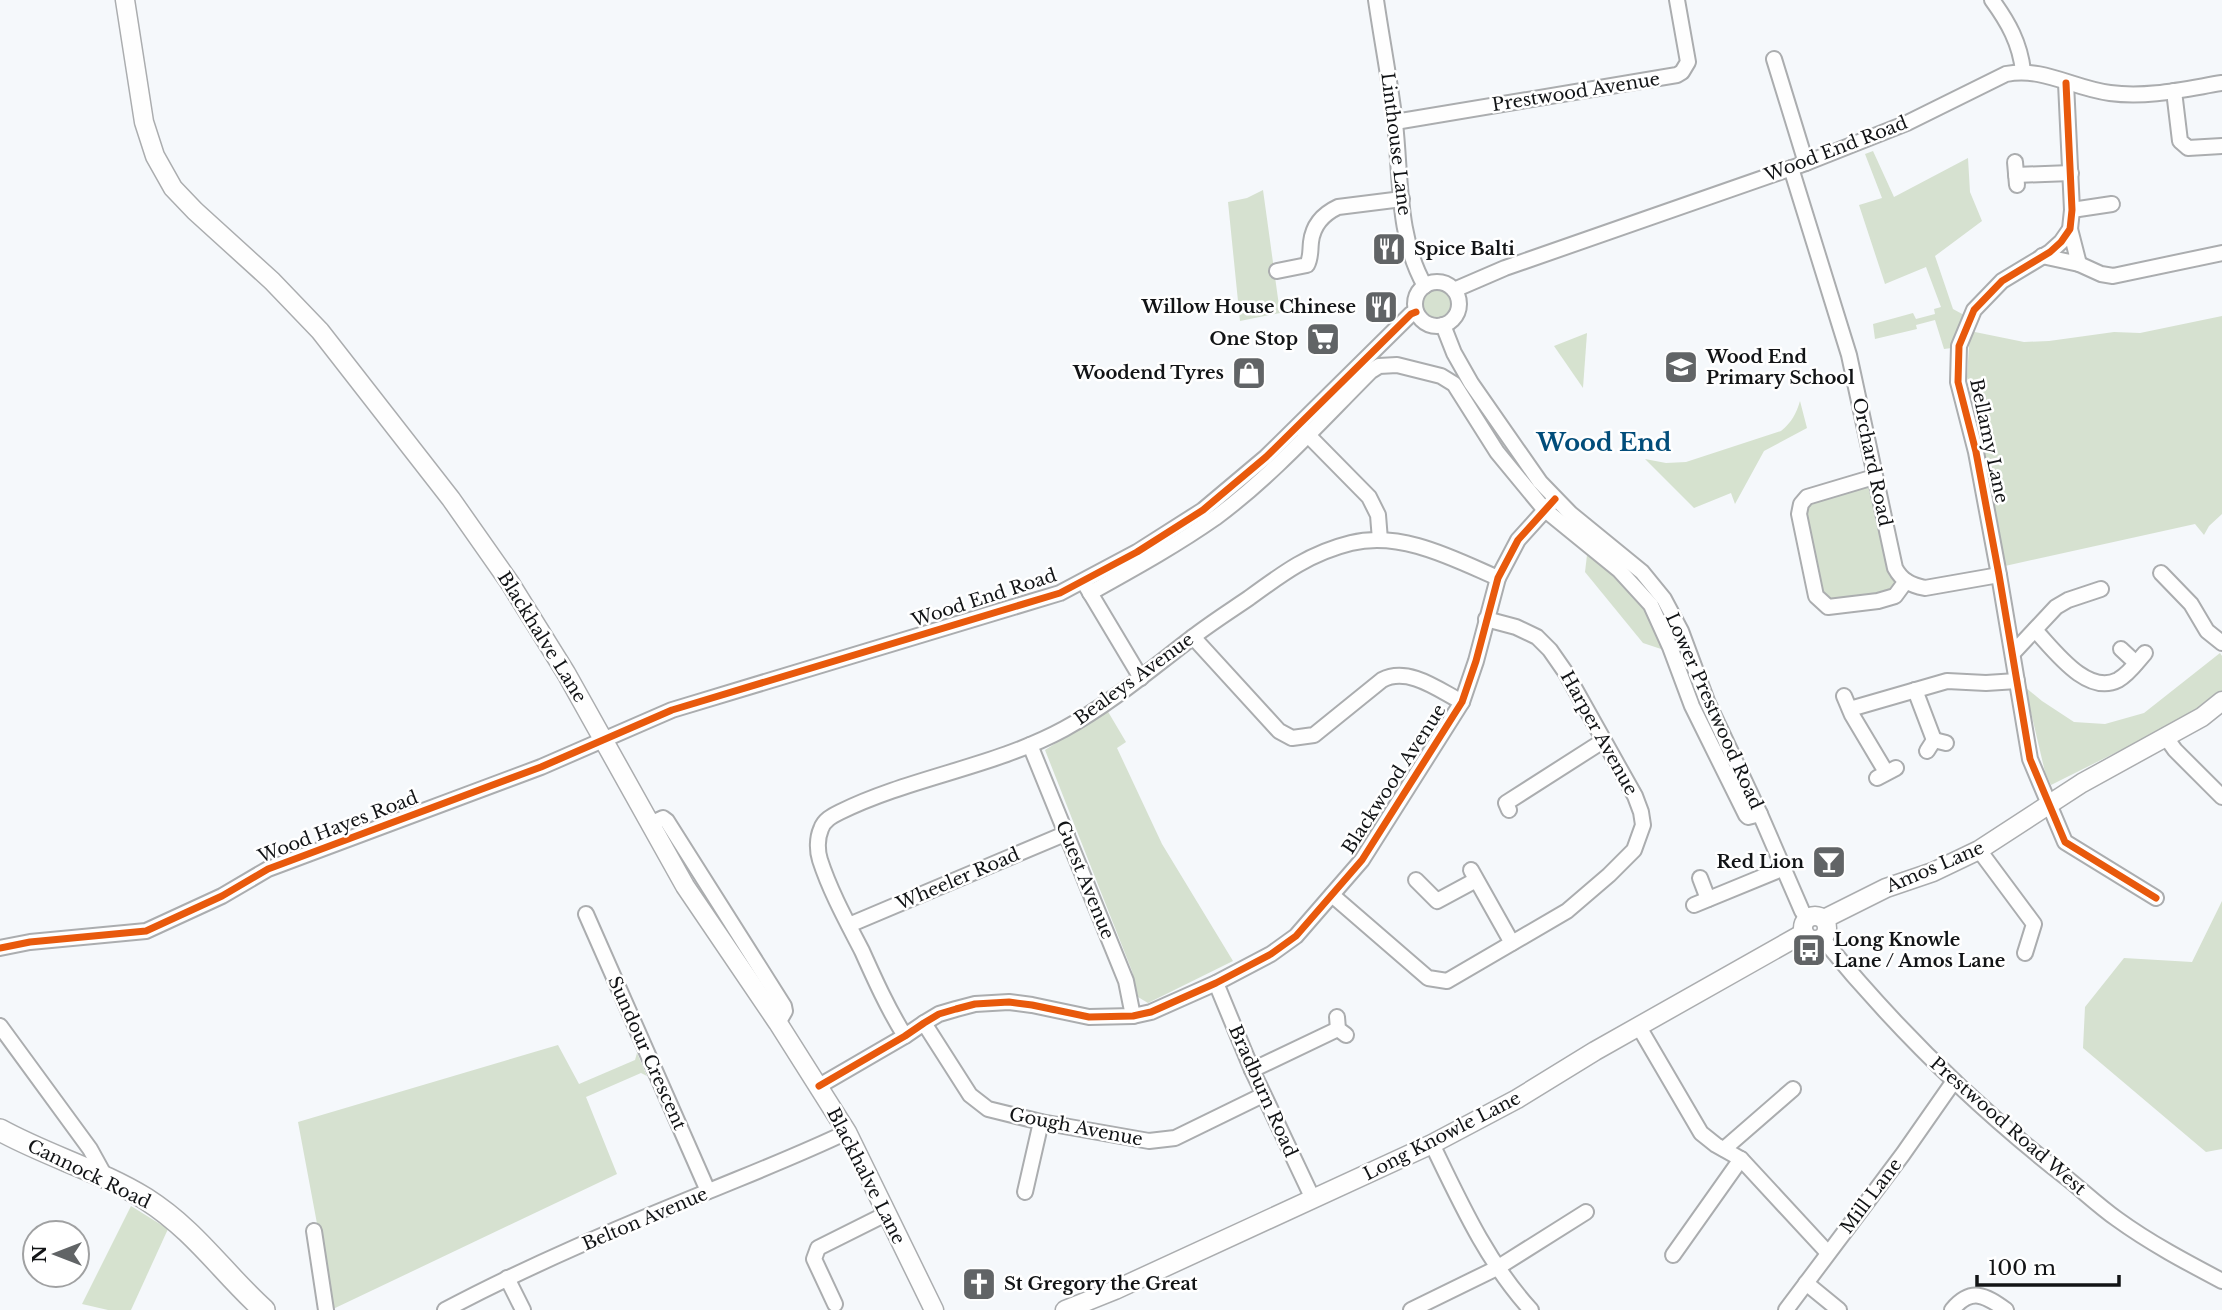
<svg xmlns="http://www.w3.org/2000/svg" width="2222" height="1310" viewBox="0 0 2222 1310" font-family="'Libre Baskerville',serif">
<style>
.green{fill:#d6e1d0}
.forest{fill:#d6e2cf}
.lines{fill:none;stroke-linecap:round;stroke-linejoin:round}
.minor-casing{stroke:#abadaf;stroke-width:18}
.major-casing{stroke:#abadaf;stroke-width:21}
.highway-casing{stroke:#abadaf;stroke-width:24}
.minor{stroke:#fefefe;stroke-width:14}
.major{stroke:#fefefe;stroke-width:18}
.highway{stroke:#fefefe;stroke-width:21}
.cycleway-casing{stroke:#fff;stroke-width:11}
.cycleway{stroke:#e8590c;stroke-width:7}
.labels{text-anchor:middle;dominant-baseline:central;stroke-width:5;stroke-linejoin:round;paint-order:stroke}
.street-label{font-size:18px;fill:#121416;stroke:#fff}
.poi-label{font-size:18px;font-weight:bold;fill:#121416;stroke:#fff;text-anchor:start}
.district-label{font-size:24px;font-weight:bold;fill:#024d7a;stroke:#fff}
</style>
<rect width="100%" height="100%" fill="#f5f8fb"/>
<!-- green -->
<g class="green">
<path d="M1873 151 1894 197 1968 158 1970 192 1982 221 1935 256 1953 309 1964 315 1952 348 1944 349 1935 320 1916 325 1917 329 1875 339 1873 324 1913 313 1916 319 1935 314 1934 309 1941 307 1926 267 1885 284 1859 205 1882 198 1865 154Z"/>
<path d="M1263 190 1280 313 1240 321 1228 202 1247 198Z"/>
<circle cx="1437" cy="304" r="17"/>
<path d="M2222 316V514L2209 526 2204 535 2195 524 2005 566 1967 377 1970 331 2024 342 2049 341 2114 332 2140 333Z"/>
<path d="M1865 485 1872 488 1890 577 1898 582 1893 590 1863 598 1831 602 1821 593 1805 512 1807 505 1813 500Z"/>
<path d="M1587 555 1617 578 1650 615 1664 650 1643 643 1585 572Z"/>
<path d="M2220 653 2222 656V691L2197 712 2051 785 2045 772 2025 687 2042 701 2074 722 2105 724 2144 713Z"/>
<path d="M1107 710 1126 742 1117 748 1162 844 1233 961 1148 1003 1138 997 1132 971 1045 750Z"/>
<path d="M2222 901V1149L2206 1152 2083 1048 2085 1007 2124 958 2192 962Z"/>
<path d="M558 1045 579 1084 635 1060 637 1053 647 1076 641 1073 586 1097 617 1174 333 1309 298 1122Z"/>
</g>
<!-- forest -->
<g class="forest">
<path d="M1587 333 1583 388 1554 346Z"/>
<path d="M1800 401 1807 428 1764 451 1735 504 1731 493 1694 508 1645 459 1666 463 1686 462 1781 431C1792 422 1796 414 1800 401Z"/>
<path d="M131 1206 168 1229 131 1310H108L82 1304Z"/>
</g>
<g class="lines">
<!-- minor casing -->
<g class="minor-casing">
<g id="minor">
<path d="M1376 0C1382 41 1390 82 1395 123 1401 176 1397 238 1425 286"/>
<path d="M1992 0C2008 22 2020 43 2023 71"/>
<path d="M1774 59 1806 163"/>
<path d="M2066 83 2072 210 2070 229 2061 242 2050 252 2002 281 1974 310 1959 346 1958 382 1976 452 1999 575 2030 759 2065 842 2156 898"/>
<path d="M2174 91 2180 141 2188 148 2222 146"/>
<path d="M1395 122 1677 75 1682 72 1688 62 1677 0"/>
<path d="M2015 162 2017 185"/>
<path d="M1791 168 1849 355 1895 568C1902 581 1911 585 1925 588L1999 575"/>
<path d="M2016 175 2071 173"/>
<path d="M2072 210 2112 204"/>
<path d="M2042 256 2079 264 2070 229"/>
<path d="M2079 264 2101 274 2113 276 2222 253"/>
<path d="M1277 271 1307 265C1311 258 1310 251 1311 242 1313 225 1323 214 1338 207L1402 199"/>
<circle cx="1437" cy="304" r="22"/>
<path d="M1454 290 1505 268 1806 163 1907 123 2006 74C2044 67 2072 88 2110 93 2148 98 2185 89 2222 83"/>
<path d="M1443 325 1454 353 1471 383 1540 482 1571 514 1642 572 1664 599 1681 631 1707 701 1760 814 1802 911 1807 918"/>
<path d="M1301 428 1369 497 1378 515 1380 540"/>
<path d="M1874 477 1807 497 1801 504 1799 514 1816 596 1828 607 1878 601 1895 596 1906 581"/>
<path d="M2161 573 2191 604 2207 631 2222 643"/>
<path d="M1086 586 1141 678"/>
<path d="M1090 593C1133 569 1175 546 1215 518 1272 476 1321 421 1371 371L1379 366 1397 365 1441 376 1454 384 1497 452 1544 509 1619 570 1651 605 1670 647 1692 706 1746 815 1748 817 1760 814"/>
<path d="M2035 630C2054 650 2087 696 2118 680 2129 674 2137 662 2145 653"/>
<path d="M1193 637 1279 731 1292 738 1314 735 1382 680C1408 666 1439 690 1462 702"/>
<path d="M2121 649 2136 663"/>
<path d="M2013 653 2056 607 2068 600 2101 589"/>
<path d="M1915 690 1934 740"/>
<path d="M1844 696 1852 715 1886 772"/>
<path d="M1850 709 1947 681 1986 683 2017 681"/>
<path d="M2165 736 2175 750 2222 797"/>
<path d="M1030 745 1126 981 1133 1016"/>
<path d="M1927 751 1934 740 1946 743"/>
<path d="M1877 778 1896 768"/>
<path d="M1509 810 1506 803 1603 741"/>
<path d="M650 824 663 818 667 821 784 1006 785 1011 778 1023"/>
<path d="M1979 850 2034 924 2025 953"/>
<path d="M1471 870 1512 943"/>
<path d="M1700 878 1708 899"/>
<path d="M1416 880 1437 901 1476 880"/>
<path d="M1332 895 1428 978 1447 981 1567 911 1609 875 1634 850 1643 825 1641 812 1635 796 1566 673 1550 650 1537 637 1516 627 1486 619"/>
<path d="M1694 905 1784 868"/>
<path d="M586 914 708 1191"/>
<path d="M849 925 1067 833"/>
<path d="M1822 938C1895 1028 1977 1108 2068 1179 2084 1192 2100 1207 2117 1219 2150 1243 2186 1262 2222 1281"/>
<path d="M0 948 30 942 146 931 222 896 268 869 541 767 672 710 1060 593 1137 552 1203 510 1266 457 1411 314 1416 312"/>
<path d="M1216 983 1252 1070 1313 1199"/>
<path d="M1337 1017 1338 1029 1346 1035"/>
<path d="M924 1023 970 1095 988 1109 1041 1122 1149 1141 1175 1138 1263 1095"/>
<path d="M0 1026 90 1149 106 1178"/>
<path d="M1639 1027 1701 1133 1716 1145 1741 1159 1828 1253"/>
<path d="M905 1036C888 1009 875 980 862 951 847 922 830 891 820 860 817 851 817 838 821 829 824 820 832 816 840 812 911 777 994 767 1064 729 1110 704 1151 669 1193 637 1211 623 1230 611 1249 598 1283 573 1310 553 1351 543 1402 531 1452 558 1498 578"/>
<path d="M1252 1070 1338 1029"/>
<path d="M819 1086 905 1036 924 1023 939 1014 956 1009 975 1004 1009 1002 1032 1005 1089 1017 1133 1016 1151 1012 1216 983 1271 954 1296 936 1362 860 1462 702 1476 661 1498 578 1518 540 1555 499"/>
<path d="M1432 1144C1460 1202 1487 1262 1531 1310"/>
<path d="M1724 1149 1793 1089"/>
<path d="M1025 1192 1041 1122"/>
<path d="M314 1231 326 1310"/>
<path d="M1673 1255 1741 1159"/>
<path d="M507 1278 523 1310"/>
<path d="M1806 1283 1839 1310"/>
<path d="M835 1304 814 1259 818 1248 886 1214"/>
<path d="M445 1310C530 1265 620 1227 709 1191 755 1172 801 1154 847 1132"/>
<path d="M1411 1310 1497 1268 1586 1212"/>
<path d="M1786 1310 1903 1154 1954 1081"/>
<path d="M1952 1310C1971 1287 1985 1295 2006 1310"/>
</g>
</g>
<!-- major casing -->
<g class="major-casing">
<g id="major">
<path d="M125 0 144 122 155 156 173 188 195 211 272 281 320 331 451 499 510 583 566 673 685 886 778 1023 847 1132 934 1310"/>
<circle cx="1815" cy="928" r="12"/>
<path d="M1824 919 1886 888 1933 872 1979 850 2082 783 2202 717 2222 701"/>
<path d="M1065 1310 1115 1290 1432 1144 1517 1099 1595 1051 1804 933"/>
</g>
</g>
<!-- highway casing -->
<g class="highway-casing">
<path id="highway" d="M0 1130C47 1156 101 1171 146 1199 196 1231 222 1272 264 1310"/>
</g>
<!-- minor -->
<use href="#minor" class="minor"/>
<!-- major -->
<use href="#major" class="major"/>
<!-- highway -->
<use href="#highway" class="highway"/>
<!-- cycleway casing -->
<g class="cycleway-casing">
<g id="cycleway">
<path d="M2066 83 2072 210 2070 229 2061 242 2050 252 2002 281 1974 310 1959 346 1958 382 1976 452 1999 575 2030 759 2065 842 2156 898"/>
<path d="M0 948 30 942 146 931 222 896 268 869 541 767 672 710 1060 593 1137 552 1203 510 1266 457 1411 314 1416 312"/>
<path d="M819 1086 905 1036 924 1023 939 1014 956 1009 975 1004 1009 1002 1032 1005 1089 1017 1133 1016 1151 1012 1216 983 1271 954 1296 936 1362 860 1462 702 1476 661 1498 578 1518 540 1555 499"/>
</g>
</g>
<!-- cycleway -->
<use href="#cycleway" class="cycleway"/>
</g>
<!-- icons -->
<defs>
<g id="restaurant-square" transform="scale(1.75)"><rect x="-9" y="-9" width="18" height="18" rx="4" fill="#616466" stroke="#fff"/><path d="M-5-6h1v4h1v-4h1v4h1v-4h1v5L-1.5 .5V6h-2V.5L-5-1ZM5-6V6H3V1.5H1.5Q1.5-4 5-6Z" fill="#fff"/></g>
<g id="supermarket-square" transform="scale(1.75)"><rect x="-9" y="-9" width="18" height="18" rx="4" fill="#616466" stroke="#fff"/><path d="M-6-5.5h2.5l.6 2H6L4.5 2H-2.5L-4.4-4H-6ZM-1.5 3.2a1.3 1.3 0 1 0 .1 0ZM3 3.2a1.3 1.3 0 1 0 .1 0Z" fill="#fff"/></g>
<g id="school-square" transform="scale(1.75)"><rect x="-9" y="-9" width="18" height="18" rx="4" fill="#616466" stroke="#fff"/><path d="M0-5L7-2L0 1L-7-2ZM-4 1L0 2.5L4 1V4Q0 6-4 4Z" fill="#fff"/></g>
<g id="shop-square" transform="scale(1.75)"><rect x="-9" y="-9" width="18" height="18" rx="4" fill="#616466" stroke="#fff"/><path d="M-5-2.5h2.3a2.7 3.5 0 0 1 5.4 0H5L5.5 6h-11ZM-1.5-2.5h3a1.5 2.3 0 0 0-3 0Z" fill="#fff"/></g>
<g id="bar-square" transform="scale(1.75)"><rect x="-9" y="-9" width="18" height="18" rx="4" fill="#616466" stroke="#fff"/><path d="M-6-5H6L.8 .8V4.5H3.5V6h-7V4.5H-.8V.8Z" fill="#fff"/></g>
<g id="bus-square" transform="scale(1.75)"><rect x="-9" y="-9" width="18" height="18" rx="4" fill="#616466" stroke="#fff"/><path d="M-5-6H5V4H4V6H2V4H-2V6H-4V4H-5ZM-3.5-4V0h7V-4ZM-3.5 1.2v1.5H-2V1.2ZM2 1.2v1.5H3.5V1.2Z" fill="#fff"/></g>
<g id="church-square" transform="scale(1.75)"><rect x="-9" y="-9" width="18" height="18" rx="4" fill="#616466" stroke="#fff"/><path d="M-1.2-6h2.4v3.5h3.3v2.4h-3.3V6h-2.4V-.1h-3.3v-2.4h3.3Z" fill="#fff"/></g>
</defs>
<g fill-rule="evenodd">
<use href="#restaurant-square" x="1389" y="249"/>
<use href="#restaurant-square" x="1381" y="307"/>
<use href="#supermarket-square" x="1323" y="339"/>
<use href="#school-square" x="1681" y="367"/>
<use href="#shop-square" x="1249" y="373"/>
<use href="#bar-square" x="1829" y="862"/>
<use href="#bus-square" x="1809" y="950"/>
<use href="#church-square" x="979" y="1284"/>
</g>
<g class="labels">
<!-- street labels -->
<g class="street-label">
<text transform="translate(1576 92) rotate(-9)">Prestwood Avenue</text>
<text transform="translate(1396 144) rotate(83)">Linthouse Lane</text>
<text transform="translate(1836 149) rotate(-21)">Wood End Road</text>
<text transform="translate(1989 441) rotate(78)">Bellamy Lane</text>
<text transform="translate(1872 462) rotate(78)">Orchard Road</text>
<text transform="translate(984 598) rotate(-18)">Wood End Road</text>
<text transform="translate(542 637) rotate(58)">Blackhalve Lane</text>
<text transform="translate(1134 679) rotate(-36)">Bealeys Avenue</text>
<text transform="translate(1714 711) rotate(66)">Lower Prestwood Road</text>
<text transform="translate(1599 733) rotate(61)">Harper Avenue</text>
<text transform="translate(1394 779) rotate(-57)">Blackwood Avenue</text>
<text transform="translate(338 827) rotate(-21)">Wood Hayes Road</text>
<text transform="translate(1935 867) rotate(-23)">Amos Lane</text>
<text transform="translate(958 879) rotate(-23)">Wheeler Road</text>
<text transform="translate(1085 880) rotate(68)">Guest Avenue</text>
<text transform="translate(647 1053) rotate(66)">Sundour Crescent</text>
<text transform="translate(1263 1091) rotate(66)">Bradburn Road</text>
<text transform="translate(2008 1126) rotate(41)">Prestwood Road West</text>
<text transform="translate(1076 1127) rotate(11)">Gough Avenue</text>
<text transform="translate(1442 1136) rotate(-27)">Long Knowle Lane</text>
<text transform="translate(89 1174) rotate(26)">Cannock Road</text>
<text transform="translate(866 1176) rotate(63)">Blackhalve Lane</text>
<text transform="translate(1871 1196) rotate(-53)">Mill Lane</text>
<text transform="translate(645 1219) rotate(-23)">Belton Avenue</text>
</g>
<!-- poi labels -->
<g class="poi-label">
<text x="1414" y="249">Spice Balti</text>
<text x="1356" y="307" text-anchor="end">Willow House Chinese</text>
<text x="1298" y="339" text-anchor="end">One Stop</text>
<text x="1706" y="357">Wood End<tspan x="1706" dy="21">Primary School</tspan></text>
<text x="1224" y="373" text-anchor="end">Woodend Tyres</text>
<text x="1804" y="862" text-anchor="end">Red Lion</text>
<text x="1834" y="940">Long Knowle<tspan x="1834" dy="21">Lane / Amos Lane</tspan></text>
<text x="1004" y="1284">St Gregory the Great</text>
</g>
<!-- district labels -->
<g class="district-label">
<text x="1604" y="442">Wood End</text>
</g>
</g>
<!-- north arrow -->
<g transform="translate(56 1254) rotate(270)"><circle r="33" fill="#ffffff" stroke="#a0a1a2" stroke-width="2"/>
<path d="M0-5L12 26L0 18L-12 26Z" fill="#616466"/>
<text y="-10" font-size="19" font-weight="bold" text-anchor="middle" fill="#121416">N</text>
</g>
<!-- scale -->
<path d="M1977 1275v10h142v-10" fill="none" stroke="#121416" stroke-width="3.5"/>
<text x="1988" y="1275" font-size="21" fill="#121416" stroke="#ffffff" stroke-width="5" paint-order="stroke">100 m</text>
</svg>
